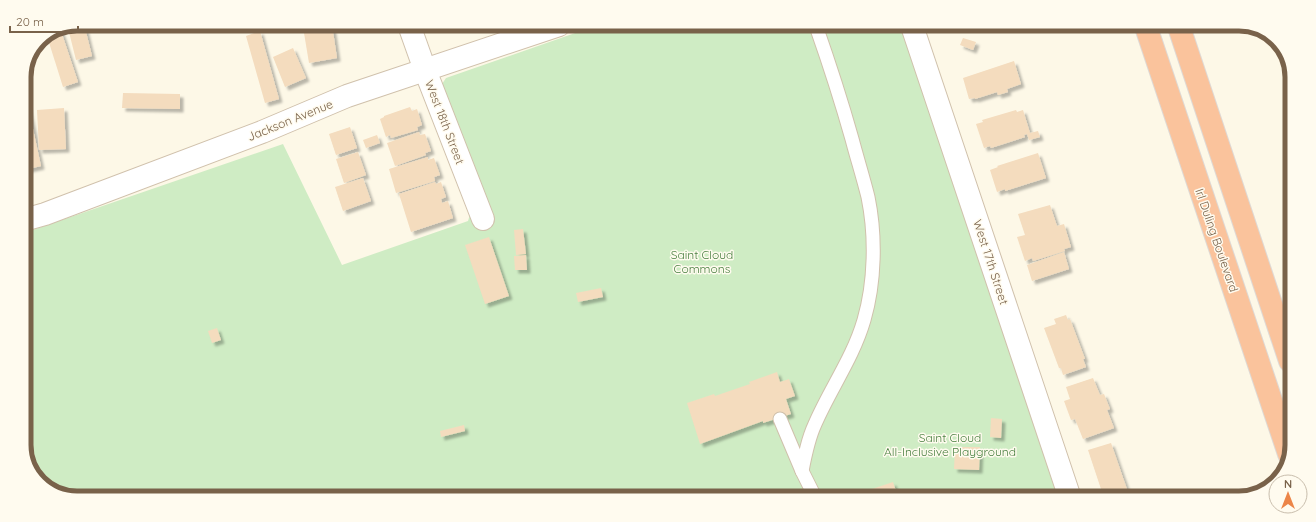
<svg xmlns="http://www.w3.org/2000/svg" width="1316" height="522" viewBox="0 0 1316 522" font-family="Quicksand,sans-serif">
<style>
.green{fill:#cfecc4}
.building{fill:#f4dcbe;filter:url(#shadow)}
.lines{fill:none;stroke-linecap:round;stroke-linejoin:round}
.service-casing{stroke:#d0c1ac;stroke-width:15}
.minor-casing{stroke:#d0c1ac;stroke-width:24}
.motorway-casing{stroke:#dfd9d4;stroke-width:24}
.service{stroke:#fff;stroke-width:13}
.minor{stroke:#fff;stroke-width:22}
.motorway{stroke:#fac39c;stroke-width:22}
.labels{text-anchor:middle;dominant-baseline:central;stroke-width:3;stroke-linejoin:round;paint-order:stroke}
.street-label{font-size:12px;fill:#79624a;stroke:#fffbef}
.park-label{font-size:12px;fill:#4a8041;stroke:#fffbef}
.rim{fill:none;stroke:#79624a;stroke-width:5}
</style>
<defs>
<filter id="shadow"><feDropShadow dx="3.5" dy="3.5" stdDeviation="1" flood-color="#0004"/></filter>
</defs>
<rect width="100%" height="100%" fill="#fdf8e7"/>
<!-- green -->
<path class="green" d="M598 25 902 26 1060 498 60 495 35 477 24 449V233L283 144 342 265 468 221 479 185 443 89 442 84 446 78Z"/>
<!-- building -->
<g class="building">
<path d="M77 24H84L92 56 76 60 68 28Z"/>
<path d="M320 25H332L337 58 309 63 303 27Z"/>
<path d="M61 31 78 82 63 87 47 36Z"/>
<path d="M260 31 279 99 265 103 246 36Z"/>
<path d="M963 38 976 42 973 50 960 45Z"/>
<path d="M293 48 306 78 285 87 273 57Z"/>
<path d="M1014 61 1021 84 1007 89 1008 92 998 95 997 92 975 99V98L969 99 963 78Z"/>
<path d="M123 93 180 94V109L122 108Z"/>
<path d="M28 106 41 166 24 170V107Z"/>
<path d="M410 107 412 111 417 109 422 125 417 127 418 130 391 138 390 135 386 137 380 119 384 117V116Z"/>
<path d="M64 108 66 149 39 150 37 110Z"/>
<path d="M1016 110 1017 112 1023 110 1030 133 1038 131 1040 137 1029 140 1027 134 1024 135 1025 137 991 148 990 146 984 148 976 124 983 122 982 120Z"/>
<path d="M350 127 357 148 336 155 329 134Z"/>
<path d="M419 132 420 135 425 134 431 151 425 153 426 155 395 166 387 143Z"/>
<path d="M377 135 380 143 366 148 363 140Z"/>
<path d="M358 152 366 175 344 183 336 159Z"/>
<path d="M1038 153 1046 178 1005 191V189L997 192 990 170 998 167 997 166Z"/>
<path d="M428 157V160L434 158 440 175 434 177 435 181 396 193 389 169Z"/>
<path d="M363 178 371 201 343 211 335 187Z"/>
<path d="M435 182 436 184 441 182 446 197 441 199 442 203 448 201 453 218 411 232 399 194Z"/>
<path d="M1050 205 1057 226 1064 224 1071 247 1064 249 1065 251 1033 261 1032 258 1025 261 1017 237 1025 235 1018 214Z"/>
<path d="M523 229 526 254 516 255 514 230Z"/>
<path d="M489 237 509 296 485 304 465 245Z"/>
<path d="M1064 252 1069 269 1032 281 1027 265Z"/>
<path d="M526 255 527 270H515L514 256Z"/>
<path d="M601 288 603 297 578 302 576 293Z"/>
<path d="M1066 315 1068 320 1070 319 1085 359H1083L1086 367 1063 375 1061 368H1059L1044 328 1056 324 1054 319Z"/>
<path d="M217 328 221 340 212 343 208 331Z"/>
<path d="M777 372 780 382 789 379 795 396 786 399 791 414 763 423V421L700 444 687 403 714 394 715 396 750 384 749 382Z"/>
<path d="M1093 378 1100 395 1104 394 1110 409 1107 410 1114 428 1083 439 1075 419 1071 420 1064 401 1070 399 1066 387Z"/>
<path d="M991 418 1002 419 1001 438 990 437Z"/>
<path d="M464 425 465 431 441 437 440 431Z"/>
<path d="M1111 443 1130 498H1104L1088 450Z"/>
<path d="M955 447H980L979 470 954 469Z"/>
<path d="M893 482 898 497H875L872 489Z"/>
</g>
<g class="lines">
<!-- service casing -->
<g class="service-casing">
<g id="service">
<path d="M780 419 802 471 815 497"/>
<path d="M802 471C805 455 808 439 815 424 830 389 853 358 864 320 875 282 876 236 868 197 863 177 857 158 852 139 841 100 829 63 816 26"/>
</g>
</g>
<!-- minor casing -->
<g class="minor-casing">
<g id="minor">
<path d="M409 25 425 70 483 219"/>
<path d="M912 26 1070 498"/>
<path d="M24 220 45 214 262 132 347 96 559 25"/>
</g>
</g>
<!-- motorway casing -->
<g class="motorway-casing">
<g id="motorway">
<path d="M1146 27 1289 454"/>
<path d="M1179 27 1290 361"/>
</g>
</g>
<!-- service -->
<use href="#service" class="service"/>
<!-- minor -->
<use href="#minor" class="minor"/>
<!-- motorway -->
<use href="#motorway" class="motorway"/>
</g>
<g class="labels">
<!-- street labels -->
<g class="street-label">
<text transform="translate(290 120) rotate(-22)">Jackson Avenue</text>
<text transform="translate(445 122) rotate(69)">West 18th Street</text>
<text transform="translate(1217 240) rotate(71)">Irl Duling Boulevard</text>
<text transform="translate(991 262) rotate(72)">West 17th Street</text>
</g>
<!-- park labels -->
<g class="park-label">
<text x="702" y="254">Saint Cloud<tspan x="702" dy="14">Commons</tspan></text>
<text x="950" y="437">Saint Cloud<tspan x="950" dy="14">All-Inclusive Playground</tspan></text>
</g>
</g>
<!-- crop -->
<path d="M0 0H1316V522H0ZM77 31H1239A46 46 0 0 1 1285 77V445A46 46 0 0 1 1239 491H77A46 46 0 0 1 31 445V77A46 46 0 0 1 77 31Z" fill="#fffbef" fill-rule="evenodd"/>
<path class="rim" d="M77 31H1239A46 46 0 0 1 1285 77V445A46 46 0 0 1 1239 491H77A46 46 0 0 1 31 445V77A46 46 0 0 1 77 31Z"/>
<!-- north arrow -->
<g transform="translate(1288 494)"><circle r="19" fill="#fffbef" stroke="#c9bead"/>
<path d="M0-3L7 15L0 10L-7 15Z" fill="#ec8548"/>
<text y="-6" font-size="11" font-weight="bold" text-anchor="middle" fill="#79624a">N</text>
</g>
<!-- scale -->
<path d="M10 26v6h68v-6" fill="none" stroke="#79624a" stroke-width="2"/>
<text x="16" y="26" font-size="12" fill="#79624a" stroke="#fffbef" stroke-width="3" paint-order="stroke">20 m</text>
</svg>
